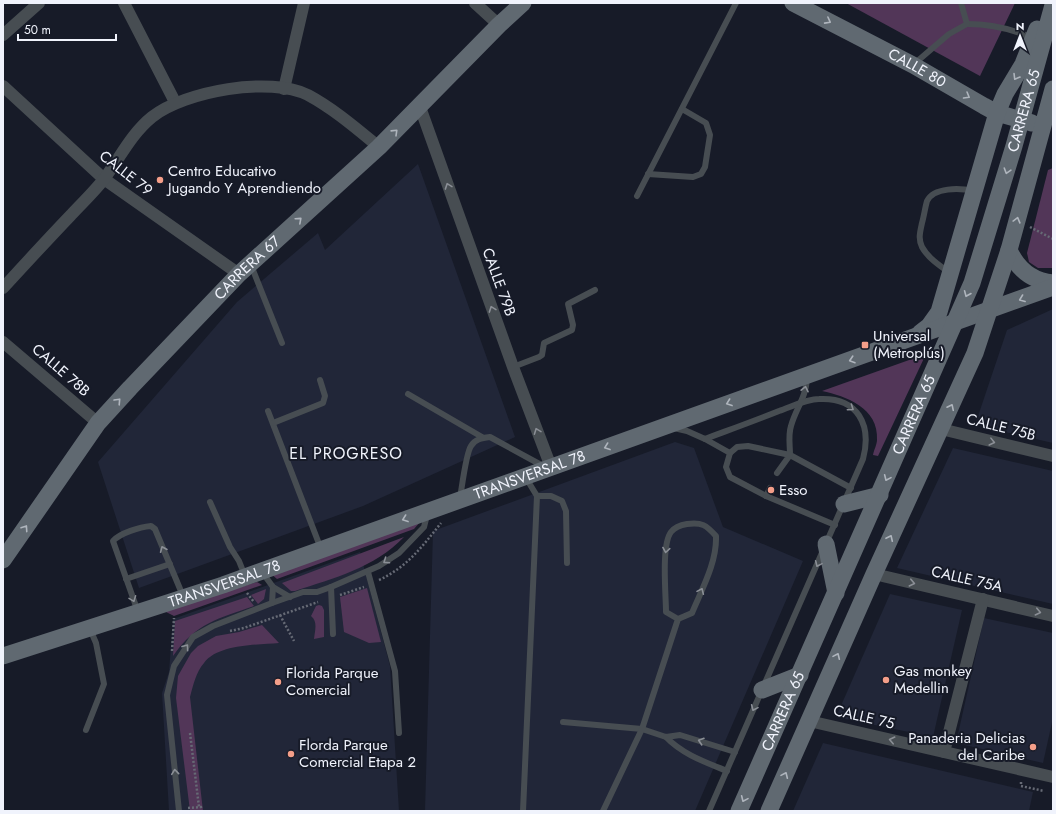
<svg xmlns="http://www.w3.org/2000/svg" width="1056" height="814" viewBox="0 0 1056 814" font-family="Jost,sans-serif">
<style>
.built{fill:#212638}
.green{fill:#523658}
.lines{fill:none;stroke-linecap:round;stroke-linejoin:round}
.path{stroke:#666a75;stroke-width:2.5;stroke-dasharray:2 2;stroke-linecap:butt}
.service{stroke:#474d52;stroke-width:6}
.minor{stroke:#474d52;stroke-width:12}
.secondary{stroke:#606971;stroke-width:17}
.oneway{stroke:#afb5bd}
.oneway2{stroke:#8b8f96}
.poi-dot{fill:#f49e89;stroke:#171b28;stroke-width:1.5}
.labels{text-anchor:middle;dominant-baseline:central;stroke-width:4;stroke-linejoin:round;paint-order:stroke}
.street-label{font-size:15px;fill:#f0f3fc;stroke:#171b28}
.poi-label{font-size:15px;fill:#f0f3fc;stroke:#171b28;text-anchor:start}
.neighbourhood-label{font-size:16px;letter-spacing:1px;fill:#f0f3fc;stroke:#171b28}
</style>
<rect width="100%" height="100%" fill="#171b28"/>
<!-- built -->
<g class="built">
<path d="M418 164 515 437 363 506 139 588 98 462 237 302 318 233 325 250Z"/>
<path d="M1053 309V443L975 425 1007 330Z"/>
<path d="M675 442 694 448 723 527 803 561 695 811H425L433 531Z"/>
<path d="M953 448 1053 471V604L897 568Z"/>
<path d="M360 552 390 666 399 811H169L162 693 169 672 173 619Z"/>
<path d="M890 594 962 610 933 737 836 717Z"/>
<path d="M984 618 1053 633V718L1043 763 956 743Z"/>
<path d="M823 743 1033 792 1029 811H793Z"/>
</g>
<!-- green -->
<g class="green">
<path d="M846 3H1015L980 76Z"/>
<path d="M1053 168V268H1038L1029 262 1027 253 1048 170Z"/>
<path d="M926 354 878 456 873 455C874 450 877 444 877 440 879 408 846 396 822 391Z"/>
<path d="M420 522 414 529 277 579 270 573Z"/>
<path d="M404 537C374 568 334 578 295 591H291L282 583Z"/>
<path d="M257 582 262 585 174 616 164 611Z"/>
<path d="M367 588 381 642 369 643 344 632 340 597Z"/>
<path d="M266 589 264 599 258 604 251 595Z"/>
<path d="M247 597 254 606C218 619 197 622 173 656L175 621Z"/>
<path d="M319 605 322 606 324 610V637L314 639C315 630 318 622 311 616L316 606Z"/>
<path d="M262 625 279 643C257 645 218 644 204 663 196 672 193 686 190 697L203 811H190L176 698 178 676 191 653 198 646 216 636 239 632Z"/>
</g>
<g class="lines">
<!-- path -->
<g class="path">
<path d="M1030 227 1053 239"/>
<path d="M379 580C407 567 422 547 441 523"/>
<path d="M247 593 254 602"/>
<path d="M340 595 364 587"/>
<path d="M280 615 294 641"/>
<path d="M230 631 244 628 318 602"/>
<path d="M172 651 174 618"/>
<path d="M190 733 199 807"/>
<path d="M1021 782V786L1044 791"/>
<path d="M188 808 201 807V811"/>
</g>
<!-- service -->
<g class="service">
<path d="M967 24C991 24 1010 28 1032 38"/>
<path d="M914 64 949 34 967 24 961 3"/>
<path d="M648 174 693 177 701 174 705 167 710 135 706 123 682 109"/>
<path d="M637 196 736 3"/>
<path d="M251 265 282 343"/>
<path d="M950 273C940 266 928 258 922 247 918 239 920 232 922 223 924 216 925 208 927 201 934 187 960 188 973 191"/>
<path d="M513 367 539 357 542 355 544 343 572 330 573 325 568 304 595 290"/>
<path d="M807 378C806 398 796 408 791 426 788 435 790 445 790 455L851 488"/>
<path d="M408 394 482 437"/>
<path d="M268 411 321 549"/>
<path d="M273 423 323 403 325 396 320 380"/>
<path d="M674 428 687 431 705 439C729 430 754 421 779 411 791 407 806 399 819 399 858 397 872 425 863 459L709 811"/>
<path d="M705 439 730 453 726 467 730 477 766 496 835 525"/>
<path d="M730 453 737 447 748 446 790 455 777 473"/>
<path d="M537 496H551L562 501 566 511 567 563"/>
<path d="M766 496 770 488"/>
<path d="M460 498C462 487 466 453 471 446 475 439 482 438 490 437L545 467"/>
<path d="M210 502 230 547 239 561 245 576"/>
<path d="M368 572 395 671 399 733"/>
<path d="M126 579 170 564"/>
<path d="M273 587 290 597"/>
<path d="M331 587 333 634"/>
<path d="M272 603 303 592H317L331 587 379 566 399 553 424 527 427 515"/>
<path d="M138 612 113 541C120 533 140 527 151 526L155 529 183 596"/>
<path d="M563 722 642 729 666 737 680 735 735 752"/>
<path d="M86 730 104 684 96 643 90 629"/>
<path d="M666 737C682 754 705 762 727 771"/>
<path d="M179 811 167 695 174 666 193 637 213 626 272 603 273 587 262 572"/>
<path d="M523 811 537 496 526 478"/>
<path d="M603 811 642 729 678 619 692 613C702 589 717 562 716 536 706 525 702 522 687 524 681 525 675 527 671 532 661 545 666 595 666 612L678 619"/>
</g>
<!-- minor -->
<g class="minor">
<path d="M124 3 175 102"/>
<path d="M475 3 499 25"/>
<path d="M3 35 39 3"/>
<path d="M3 86 104 179 239 274"/>
<path d="M284 89 304 3"/>
<path d="M420 107 513 367 551 467"/>
<path d="M3 288C26 263 48 239 71 215 82 203 94 192 104 179 120 158 131 134 152 117 185 91 270 76 308 95 334 109 357 129 379 147"/>
<path d="M3 342 98 423"/>
<path d="M941 429 1053 456"/>
<path d="M874 574 1053 616"/>
<path d="M809 721 1053 777"/>
<path d="M944 752 983 599"/>
</g>
<!-- secondary -->
<g class="secondary">
<path id="s1" d="M793 3 913 65 984 106 997 113 1032 123"/>
<path d="M1009 250C1018 270 1032 281 1053 283"/>
<path d="M920 333 929 326 939 312 997 113 1005 94 1023 64 1037 29"/>
<path d="M844 504 880 495"/>
<path d="M826 544 836 593"/>
<path id="s2" d="M3 560 98 423 130 388 239 274 379 147 499 25 523 3"/>
<path id="s3" d="M3 656 223 585 1053 287"/>
<path d="M762 690 800 675"/>
<path id="s4" d="M739 811 972 283 1014 146 1053 5"/>
<path d="M769 811 874 574 975 353 1009 250 1053 89"/>
</g>
</g>
<!-- one-way arrows -->
<defs><path id="oneway-chevron" d="M-2-3.5L2.5 0L-2 3.5" fill="none" stroke-width="1.6" stroke-linecap="round" stroke-linejoin="round"/></defs>
<g class="oneway">
<use href="#oneway-chevron" transform="translate(828 21) rotate(28)"/>
<use href="#oneway-chevron" transform="translate(1016 77) rotate(121)"/>
<use href="#oneway-chevron" transform="translate(967 96) rotate(30)"/>
<use href="#oneway-chevron" transform="translate(395 132) rotate(-44)"/>
<use href="#oneway-chevron" transform="translate(1007 171) rotate(107)"/>
<use href="#oneway-chevron" transform="translate(299 220) rotate(-42)"/>
<use href="#oneway-chevron" transform="translate(1017 220) rotate(-75)"/>
<use href="#oneway-chevron" transform="translate(967 294) rotate(113)"/>
<use href="#oneway-chevron" transform="translate(1022 299) rotate(159)"/>
<use href="#oneway-chevron" transform="translate(852 360) rotate(162)"/>
<use href="#oneway-chevron" transform="translate(118 401) rotate(-47)"/>
<use href="#oneway-chevron" transform="translate(729 403) rotate(160)"/>
<use href="#oneway-chevron" transform="translate(951 407) rotate(-64)"/>
<use href="#oneway-chevron" transform="translate(607 447) rotate(160)"/>
<use href="#oneway-chevron" transform="translate(887 478) rotate(114)"/>
<use href="#oneway-chevron" transform="translate(405 519) rotate(160)"/>
<use href="#oneway-chevron" transform="translate(25 528) rotate(-56)"/>
<use href="#oneway-chevron" transform="translate(890 538) rotate(-65)"/>
<use href="#oneway-chevron" transform="translate(837 656) rotate(-66)"/>
<use href="#oneway-chevron" transform="translate(785 775) rotate(-66)"/>
<use href="#oneway-chevron" transform="translate(744 799) rotate(114)"/>
</g>
<g class="oneway2">
<use href="#oneway-chevron" transform="translate(448 186) rotate(-110)"/>
<use href="#oneway-chevron" transform="translate(492 309) rotate(-110)"/>
<use href="#oneway-chevron" transform="translate(805 389) rotate(-78)"/>
<use href="#oneway-chevron" transform="translate(851 408) rotate(35)"/>
<use href="#oneway-chevron" transform="translate(537 431) rotate(-111)"/>
<use href="#oneway-chevron" transform="translate(992 442) rotate(14)"/>
<use href="#oneway-chevron" transform="translate(163 549) rotate(-113)"/>
<use href="#oneway-chevron" transform="translate(666 550) rotate(99)"/>
<use href="#oneway-chevron" transform="translate(386 561) rotate(146)"/>
<use href="#oneway-chevron" transform="translate(818 564) rotate(114)"/>
<use href="#oneway-chevron" transform="translate(912 583) rotate(13)"/>
<use href="#oneway-chevron" transform="translate(701 591) rotate(-66)"/>
<use href="#oneway-chevron" transform="translate(133 599) rotate(69)"/>
<use href="#oneway-chevron" transform="translate(1038 612) rotate(13)"/>
<use href="#oneway-chevron" transform="translate(186 647) rotate(-54)"/>
<use href="#oneway-chevron" transform="translate(754 708) rotate(114)"/>
<use href="#oneway-chevron" transform="translate(892 740) rotate(-167)"/>
<use href="#oneway-chevron" transform="translate(701 741) rotate(-162)"/>
<use href="#oneway-chevron" transform="translate(175 772) rotate(-96)"/>
</g>
<!-- markers -->
<g class="poi-dot">
<circle cx="160" cy="180" r="4"/>
<rect x="861" y="341" width="8" height="8" rx="2"/>
<circle cx="771" cy="490" r="4"/>
<circle cx="886" cy="680" r="4"/>
<circle cx="278" cy="682" r="4"/>
<circle cx="1033" cy="747" r="4"/>
<circle cx="291" cy="754" r="4"/>
</g>
<g class="labels">
<!-- street labels -->
<g class="street-label">
<text stroke="none"><textPath href="#s1" startOffset="140">CALLE 80</textPath></text>
<text stroke="none"><textPath href="#s4" startOffset="757">CARRERA 65</textPath></text>
<text transform="translate(126 173) rotate(38)">CALLE 79</text>
<text stroke="none"><textPath href="#s2" startOffset="382">CARRERA 67</textPath></text>
<text transform="translate(499 282) rotate(70)">CALLE 79B</text>
<text transform="translate(61 370) rotate(41)">CALLE 78B</text>
<text stroke="none"><textPath href="#s4" startOffset="433">CARRERA 65</textPath></text>
<text transform="translate(1001 427) rotate(14)">CALLE 75B</text>
<text stroke="none"><textPath href="#s3" startOffset="557">TRANSVERSAL 78</textPath></text>
<text transform="translate(967 579) rotate(13)">CALLE 75A</text>
<text stroke="none"><textPath href="#s3" startOffset="233">TRANSVERSAL 78</textPath></text>
<text stroke="none"><textPath href="#s4" startOffset="109">CARRERA 65</textPath></text>
<text transform="translate(864 717) rotate(13)">CALLE 75</text>
</g>
<!-- poi labels -->
<g class="poi-label">
<text x="168" y="171">Centro Educativo<tspan x="168" dy="17">Jugando Y Aprendiendo</tspan></text>
<text x="873" y="336">Universal<tspan x="873" dy="17">(Metroplús)</tspan></text>
<text x="779" y="490">Esso</text>
<text x="894" y="671">Gas monkey<tspan x="894" dy="17">Medellin</tspan></text>
<text x="286" y="673">Florida Parque<tspan x="286" dy="17">Comercial</tspan></text>
<text x="1025" y="738" text-anchor="end">Panaderia Delicias<tspan x="1025" dy="17">del Caribe</tspan></text>
<text x="299" y="745">Florda Parque<tspan x="299" dy="17">Comercial Etapa 2</tspan></text>
</g>
<!-- neighbourhood labels -->
<g class="neighbourhood-label">
<text x="346" y="453">EL PROGRESO</text>
</g>
</g>
<!-- border -->
<rect width="1056" height="814" fill="none" stroke="#f0f3fc" stroke-width="8"/>
<!-- north arrow -->
<g transform="translate(1020 36)" stroke="#171b28" stroke-width="3" paint-order="stroke">
<path d="M0-3L7 15L0 10L-7 15Z" fill="#f0f3fc"/>
<text y="-6" font-size="11" font-weight="bold" text-anchor="middle" fill="#f0f3fc">N</text>
</g>
<!-- scale -->
<path d="M18 34v6h98v-6" fill="none" stroke="#f0f3fc" stroke-width="2"/>
<text x="24" y="34" font-size="12" fill="#f0f3fc" stroke="#171b28" stroke-width="3" paint-order="stroke">50 m</text>
</svg>
